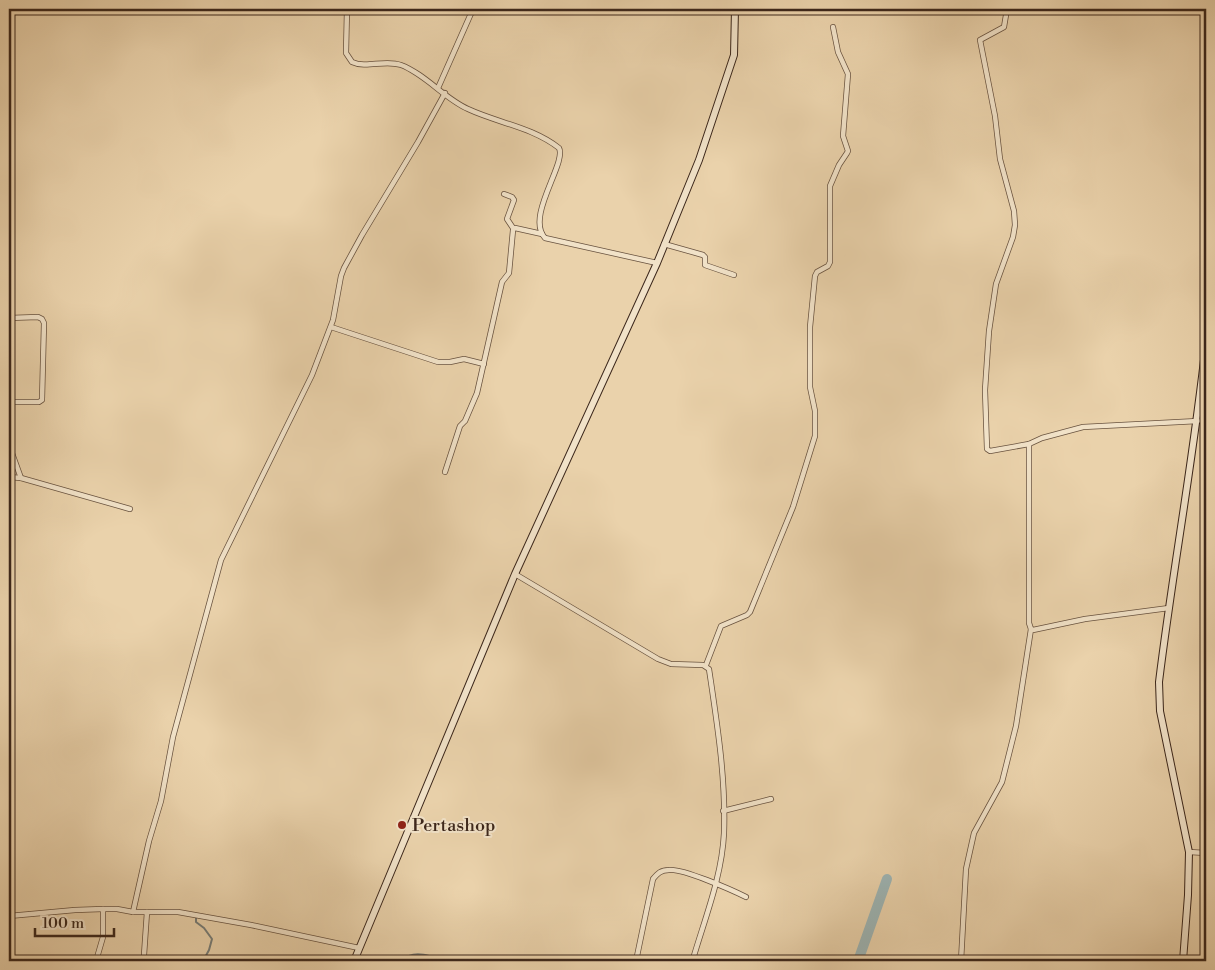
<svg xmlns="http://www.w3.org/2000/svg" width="1215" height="970" viewBox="0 0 1215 970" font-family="'Libre Bodoni',serif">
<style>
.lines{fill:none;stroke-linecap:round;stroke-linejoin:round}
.stream{stroke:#767c77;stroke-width:2}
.river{stroke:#9db5b5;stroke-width:10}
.street-casing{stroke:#68523f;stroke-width:6}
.secondary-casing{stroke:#3c271b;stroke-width:8}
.street{stroke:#f1e2c8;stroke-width:4.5}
.secondary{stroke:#f1e2c8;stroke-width:6}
.poi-dot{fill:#8f2418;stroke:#f1e2c8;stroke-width:2}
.labels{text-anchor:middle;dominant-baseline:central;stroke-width:4;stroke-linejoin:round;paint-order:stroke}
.poi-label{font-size:18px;fill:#3c271b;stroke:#f1e2c8;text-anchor:start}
</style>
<rect width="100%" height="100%" fill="#ead2ab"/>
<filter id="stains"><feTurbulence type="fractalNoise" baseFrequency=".004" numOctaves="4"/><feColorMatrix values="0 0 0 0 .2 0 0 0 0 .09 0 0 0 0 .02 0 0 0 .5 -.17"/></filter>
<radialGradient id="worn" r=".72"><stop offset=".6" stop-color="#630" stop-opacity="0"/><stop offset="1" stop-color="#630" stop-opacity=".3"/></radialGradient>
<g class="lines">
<!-- stream -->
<g class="stream">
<path d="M196 916V922L204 928 212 939 209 950 203 961"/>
<path d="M407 961 409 956C420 951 435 958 446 961"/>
</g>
<!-- river -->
<path class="river" d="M858 961 887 879"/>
<!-- street casing -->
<g class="street-casing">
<g id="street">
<path d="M347 9 346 53 352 62C367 69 384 59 401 65 425 74 445 99 468 109 498 123 532 127 559 148 567 163 525 217 545 238L657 263"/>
<path d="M1007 9 1004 27 980 40 995 116 1000 159 1014 211 1015 225 1013 237 996 284 989 331 985 390 987 449 990 451 1029 444"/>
<path d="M438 88 473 9"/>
<path d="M504 194 512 197 514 200 507 219 513 228"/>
<path d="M664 244 703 255 705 257V265L734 275"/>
<path d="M9 318 38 317 42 319 44 323 42 400 39 402H9"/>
<path d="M331 327 438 362H450L464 359 484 364"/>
<path d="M9 445 21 478"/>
<path d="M445 472 460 426 465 421 477 393 502 282 509 273 513 230 515 228 542 234"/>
<path d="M9 477 21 478 130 509"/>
<path d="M515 574 658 659 671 664 703 665 709 669C717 723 726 778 724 833 722 876 705 918 693 959"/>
<path d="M1169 608 1085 619 1033 630 1031 629 1029 623V444L1042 438 1083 427 1198 421"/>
<path d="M706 665 721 626 747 615 750 612 793 507 815 436V411L810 387V327L815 276 817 272 828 266 830 262V186L839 165 847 153 848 151 843 136 848 74 838 52 833 27"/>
<path d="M723 811 771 799"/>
<path d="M1189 852 1206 853"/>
<path d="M133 912 149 841 161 801 173 737 221 560 312 375 333 320 341 276 344 268 362 235 418 142 445 93"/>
<path d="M9 916 75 910 103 909H117L133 912H178L251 925 359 948"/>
<path d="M144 955 147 912"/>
<path d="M96 961 103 937V909"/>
<path d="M636 961 653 879C658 873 661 870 669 870 682 868 732 890 746 897"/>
<path d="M961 961 966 869 974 833 1002 782 1016 726 1031 629"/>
</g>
</g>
<!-- secondary casing -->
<g class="secondary-casing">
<g id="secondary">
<path d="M354 961 515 574 657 263 699 160 734 55 735 9"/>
<path d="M1183 961 1188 895 1189 852 1160 711 1159 682C1173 568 1194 456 1206 342"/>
</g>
</g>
<!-- street -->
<use href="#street" class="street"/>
<!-- secondary -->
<use href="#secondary" class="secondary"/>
</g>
<!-- markers -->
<circle class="poi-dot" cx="402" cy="825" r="5"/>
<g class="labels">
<!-- poi labels -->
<g class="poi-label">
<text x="412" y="825">Pertashop</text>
</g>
</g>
<!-- margin -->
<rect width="1215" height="970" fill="none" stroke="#ead2ab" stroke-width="30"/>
<rect x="10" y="10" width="1195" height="950" fill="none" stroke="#3c271b" stroke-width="2.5"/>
<rect x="15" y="15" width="1185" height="940" fill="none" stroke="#3c271b"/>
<!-- scale -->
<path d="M35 928v8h79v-8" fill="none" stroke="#3c271b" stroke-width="2.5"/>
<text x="42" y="928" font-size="15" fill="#3c271b" stroke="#f1e2c8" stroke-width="4" paint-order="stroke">100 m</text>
<rect width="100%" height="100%" filter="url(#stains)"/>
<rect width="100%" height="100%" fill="url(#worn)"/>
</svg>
